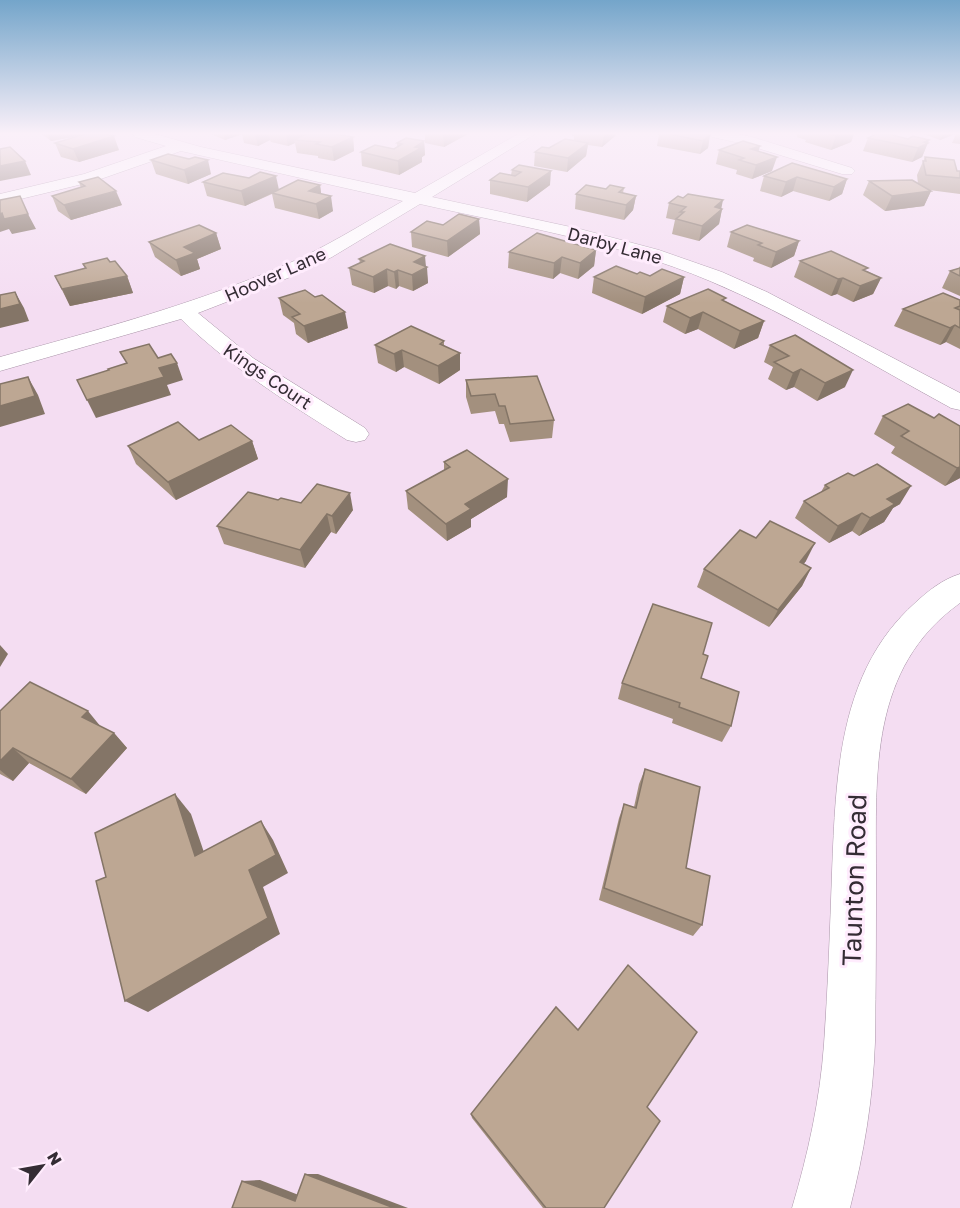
<svg xmlns="http://www.w3.org/2000/svg" width="960" height="1208" viewBox="0 0 960 1208" font-family="'Golos Text',sans-serif">
<style>
.lines{fill:none;stroke-linecap:round;stroke-linejoin:round}
.minor-casing{stroke:#a994a8;stroke-width:1}
.minor{fill:#fff;fill-rule:evenodd}
.wall{fill:#a3907e}
.shaded-wall{fill:#847567}
.building{fill:#bda793;stroke:#847567;stroke-width:1.5}
.labels{text-anchor:middle;dominant-baseline:central;stroke-width:6;stroke-linejoin:round;paint-order:stroke}
.far-street-label{font-size:18px;fill:#342c34;stroke:#ffecfd}
.near-street-label{font-size:26px;fill:#342c34;stroke:#ffecfd}
</style>
<rect width="100%" height="100%" fill="#f4ddf2"/>
<g class="lines">
<!-- minor casing -->
<g class="minor-casing">
<g id="minor">
<path d="M133 134H155L201 147 415 193 518 134H535L432 197 580 229 659 250 722 272 767 292 960 393V410L951 408C872 365 793 316 710 281 618 242 517 226 420 204L332 257 293 276 198 313 253 358 365 428 369 434 365 440 356 442 347 440C288 403 230 367 181 319L0 371V357C94 331 188 306 278 268 322 250 362 224 403 201L181 151 95 181 0 204V194L84 174 166 146 135 137Z"/>
<path d="M710 134H738L752 137 852 168 855 171 852 174H842L744 144 712 137Z"/>
<path d="M960 574V603C869 668 876 773 876 873 876 929 876 985 875 1042 873 1099 864 1153 850 1208H792C808 1154 820 1100 824 1044 828 987 830 929 832 872 836 776 838 672 915 603 928 591 943 579 960 574Z"/>
</g>
</g>
<!-- minor -->
<use href="#minor" class="minor"/>
</g>
<!-- wall -->
<g class="wall">
<path d="M42 134H82L119 150 79 162 61 157 55 143 79 136 51 141Z"/>
<path d="M211 134H335L353 137 354 151 334 161 318 158V156L297 153 295 143 288 146 271 142 270 140 258 146 244 143 242 134 225 140Z"/>
<path d="M425 134H468L444 147 425 143Z"/>
<path d="M572 134H616L615 136 602 147 588 145 586 156 567 172 534 166 535 152 574 140V136H572Z"/>
<path d="M659 134H710L708 148 700 154 657 146Z"/>
<path d="M797 134H854L851 142 831 150 805 142 806 140 797 137Z"/>
<path d="M924 134H955L940 140Z"/>
<path d="M956 134H960V144L952 143Z"/>
<path d="M868 138 908 139 929 140 922 157 912 162 863 151Z"/>
<path d="M424 141 425 155 422 157V162L399 175 362 166 361 152 394 149 397 147V143Z"/>
<path d="M719 150 759 151 772 171 752 179 736 174 737 170 716 164Z"/>
<path d="M925 157 957 171H960V194L929 190 931 191 924 206 885 211 863 195 869 181 918 184 917 175Z"/>
<path d="M151 160 211 174 188 184 156 174Z"/>
<path d="M792 163 847 179 842 194 829 201 793 191 781 197 760 191 764 176Z"/>
<path d="M519 165 550 185 527 202 490 194V180L511 175 512 170Z"/>
<path d="M79 182 122 205 71 220 58 211 52 196 81 188Z"/>
<path d="M203 182 279 189 320 185 321 194 333 211 319 219 275 208 272 194 245 206 207 196Z"/>
<path d="M624 188 623 193 636 196 633 210 624 220 575 209 576 194 606 189Z"/>
<path d="M669 203 722 209 719 224 699 241 672 234 675 220 666 218Z"/>
<path d="M479 219 480 234 448 257 412 247 411 232 443 225Z"/>
<path d="M731 232 799 241 794 256 771 268 753 261 754 258 727 247Z"/>
<path d="M216 233 221 249 197 259 200 269 181 276 155 257 149 242Z"/>
<path d="M596 250 594 266 578 279 560 273 553 279 508 268 509 252Z"/>
<path d="M359 259 426 266 428 283 413 291 399 286 396 289 388 286 374 293 352 285 349 268 360 263Z"/>
<path d="M800 261 867 271 881 278 873 294 853 302 837 294 831 296 794 277Z"/>
<path d="M110 262 127 276 133 293 70 306 55 276 85 269 83 264Z"/>
<path d="M960 266V296L942 288 950 271 959 268Z"/>
<path d="M637 274 650 276 684 277 680 294 642 314 592 293 594 277Z"/>
<path d="M279 298 348 328 308 343 296 334 294 323 283 315Z"/>
<path d="M960 300V349L946 342 940 345 894 326 903 309Z"/>
<path d="M725 301 764 321 758 338 734 349 698 329 685 334 663 322 667 306Z"/>
<path d="M444 341V345L460 370 439 384 404 367 396 372 378 363 375 345Z"/>
<path d="M770 345 845 387 817 401 794 387 786 390 768 379 773 367 764 362Z"/>
<path d="M466 380 554 420 552 438 510 442 504 424H499L495 411 471 414 466 397Z"/>
<path d="M883 416 960 426V478L945 486 891 453 895 447 874 434Z"/>
<path d="M199 440 252 441 258 459 176 500 136 464 128 446Z"/>
<path d="M444 462 507 497 471 519V527L447 541 408 509 406 491 444 470Z"/>
<path d="M825 485 900 504 893 508 884 522 859 536 852 531 829 543 795 518 804 501 821 492Z"/>
<path d="M278 500 301 503 353 510 336 534 331 532 305 568 224 544 217 526Z"/>
<path d="M756 538 806 561 803 564 811 568 802 586 769 627 697 587 704 569Z"/>
<path d="M703 654 701 678 731 726 722 742 672 723 673 719 618 699 622 683Z"/>
<path d="M0 711 100 726 114 733 127 748 86 794 29 763 13 781 0 774Z"/>
<path d="M645 769 686 868 702 925 693 936 599 900 619 818 624 804 634 807 639 784Z"/>
<path d="M647 1107 604 1208H543L472 1118 471 1114Z"/>
</g>
<!-- shaded-wall -->
<g class="shaded-wall">
<path d="M48 134H82L83 135 51 141Z"/>
<path d="M224 134H242L225 140Z"/>
<path d="M255 134H269L270 140 258 146Z"/>
<path d="M286 134H308L294 140 295 143 288 146Z"/>
<path d="M443 134H468L444 147Z"/>
<path d="M604 134H616L615 136 602 147Z"/>
<path d="M710 134 708 148 700 154 703 141Z"/>
<path d="M842 134H854L851 142 831 150 836 136Z"/>
<path d="M943 134H955L940 140Z"/>
<path d="M114 136 119 150 79 162 73 149Z"/>
<path d="M353 137 354 151 334 161 332 147Z"/>
<path d="M929 140 922 157 912 162 918 148 924 142Z"/>
<path d="M424 141 425 155 422 157V162L399 175 398 161 415 147Z"/>
<path d="M588 143 586 156 567 172 568 158Z"/>
<path d="M760 146 756 160 747 163 751 149Z"/>
<path d="M777 157 772 171 752 179 756 165Z"/>
<path d="M208 160 211 174 188 184 184 170Z"/>
<path d="M25 161 31 175 0 181V166Z"/>
<path d="M551 171 550 185 527 202 528 187Z"/>
<path d="M276 176 279 190 245 206 241 191Z"/>
<path d="M797 177 793 191 781 197 786 182Z"/>
<path d="M847 179 842 194 829 201 834 187Z"/>
<path d="M320 185 322 200 309 191Z"/>
<path d="M116 191 122 205 71 220 64 205Z"/>
<path d="M931 191 924 206 885 211 892 196Z"/>
<path d="M331 196 333 211 319 219 316 204Z"/>
<path d="M636 196 633 210 624 220 626 205Z"/>
<path d="M723 200 721 210 722 209 719 224 699 241 702 226 715 207Z"/>
<path d="M2 213 28 214 36 229 12 234 9 229 0 232V214Z"/>
<path d="M479 219 480 234 448 257 447 241Z"/>
<path d="M216 233 221 249 197 259 200 269 181 276 176 260 184 247Z"/>
<path d="M799 241 794 256 771 268 776 252Z"/>
<path d="M596 250 594 266 578 279 580 263Z"/>
<path d="M425 256 426 267H427L428 283 413 291 412 275 414 262Z"/>
<path d="M562 257 560 273 553 279 554 263Z"/>
<path d="M387 269 388 286 374 293 373 277Z"/>
<path d="M398 270 399 286 396 289 394 272Z"/>
<path d="M127 276 133 293 70 306 62 289Z"/>
<path d="M684 277 680 294 642 314 645 297Z"/>
<path d="M843 278 837 294 831 296 838 279Z"/>
<path d="M881 278 873 294 853 302 860 286Z"/>
<path d="M15 292 24 308 29 321 0 328V309Z"/>
<path d="M345 312 348 328 308 343 304 326Z"/>
<path d="M703 312 698 329 685 334 690 318Z"/>
<path d="M764 321 758 338 734 349 740 331Z"/>
<path d="M955 325 946 342 940 345 950 328Z"/>
<path d="M402 350 404 367 396 372 394 354Z"/>
<path d="M460 353V370L439 384 438 366Z"/>
<path d="M177 363 183 380 167 385 171 395 96 418 87 400 159 368Z"/>
<path d="M801 369 794 387 786 390 793 373Z"/>
<path d="M853 370 845 387 817 401 825 383Z"/>
<path d="M28 377 38 395 45 414 0 427V406Z"/>
<path d="M252 441 258 459 176 500 168 482Z"/>
<path d="M960 467V478L945 486 957 468Z"/>
<path d="M508 479 507 497 471 519V527L447 541 446 524 465 504Z"/>
<path d="M911 486 900 504 893 508 884 522 859 536 870 518 887 499Z"/>
<path d="M350 493 353 510 336 534 332 516Z"/>
<path d="M862 513 852 531 829 543 838 526Z"/>
<path d="M327 514 331 532 305 568 300 550Z"/>
<path d="M815 543 806 561 791 580 800 562Z"/>
<path d="M811 568 802 586 769 627 778 610Z"/>
<path d="M0 645 8 654 0 667Z"/>
<path d="M88 711 101 727 82 717Z"/>
<path d="M114 733 127 748 86 794 71 779Z"/>
<path d="M13 748 29 763 13 781 0 770V761Z"/>
<path d="M175 794 191 814 211 873 195 856Z"/>
<path d="M261 821 273 840 288 873 263 887 280 934 148 1012 125 1001 249 870Z"/>
<path d="M305 1174H318L408 1208H394Z"/>
<path d="M260 1180 309 1199 295 1201 242 1181Z"/>
</g>
<!-- building -->
<g class="building">
<path d="M85 134H105L114 136 73 149 55 143Z"/>
<path d="M306 134H335L353 137 332 147 316 144 320 142 294 140Z"/>
<path d="M669 134H710L703 141Z"/>
<path d="M828 134H842L836 136Z"/>
<path d="M876 134H889L908 139 913 136 929 140 924 142 928 143 918 148 868 138Z"/>
<path d="M406 138 424 141 415 147 421 148 398 161 361 152 375 145 394 149 402 144 397 143Z"/>
<path d="M565 139 588 143 568 158 535 152 542 147 549 148Z"/>
<path d="M743 141 760 146 751 149 777 157 756 165 739 160 744 158 719 150Z"/>
<path d="M10 147 25 161 0 166V149Z"/>
<path d="M168 154 189 159 195 157 208 160 184 170 151 160Z"/>
<path d="M925 157 954 160 957 171H960V178L926 175 923 161H926Z"/>
<path d="M792 163 847 179 834 187 797 177 786 182 764 176Z"/>
<path d="M519 165 551 171 528 187 490 180 500 173 515 176 521 172 512 170Z"/>
<path d="M260 172 276 176 241 191 203 182 223 173 249 178Z"/>
<path d="M98 177 116 191 64 205 52 196 85 186 79 182Z"/>
<path d="M298 180 320 185 309 191 331 196 316 204 272 193Z"/>
<path d="M912 180 931 191 892 196 869 181Z"/>
<path d="M586 185 606 189 610 185 624 188 619 192 636 196 626 205 576 194Z"/>
<path d="M688 194 723 200 715 207 722 209 702 226 676 219 684 212H680L686 207 669 203 678 196 683 198Z"/>
<path d="M20 196 28 214 4 219 2 213 0 214V200Z"/>
<path d="M459 214 479 219 447 241 411 232 427 221 443 225Z"/>
<path d="M199 225 216 233 184 247 195 253 176 260 149 242Z"/>
<path d="M747 225 799 241 776 252 758 245 762 243 731 232Z"/>
<path d="M537 233 596 250 580 263 562 257 554 263 509 252Z"/>
<path d="M390 244 425 256 414 262 427 267 412 275 398 270 394 272 387 269 373 277 349 268 364 261 359 259Z"/>
<path d="M831 251 868 268 863 270 881 278 860 286 843 278 838 279 800 261Z"/>
<path d="M107 258 110 262 115 261 127 276 62 289 55 276 86 268 83 264Z"/>
<path d="M616 266 637 274 640 272 650 276 662 269 684 277 645 297 594 277Z"/>
<path d="M960 268V276L950 271Z"/>
<path d="M708 289 726 298 722 300 764 321 740 331 703 312 690 318 667 306Z"/>
<path d="M305 290 315 297 322 295 345 312 304 326 292 317 300 314 279 298Z"/>
<path d="M15 292 20 304 0 309V295Z"/>
<path d="M943 293 960 300V306L955 308 960 310V328L955 325 950 328 903 309Z"/>
<path d="M411 326 444 341 440 344 460 353 438 366 402 350 394 354 375 345Z"/>
<path d="M795 335 853 370 825 383 801 369 793 373 774 362 789 356 770 345Z"/>
<path d="M149 344 158 358 171 354 177 363 159 368 164 377 87 400 77 380 109 370 108 369 127 363 120 352Z"/>
<path d="M537 376 554 420 510 424 505 406H499L495 394 471 396 466 380Z"/>
<path d="M28 377 35 396 0 406V384Z"/>
<path d="M908 404 934 418 939 414 960 426V467L957 468 901 436 909 431 883 416Z"/>
<path d="M178 422 199 440 231 425 252 441 168 482 128 446Z"/>
<path d="M467 450 508 479 465 504 471 509 446 524 406 491 450 467 444 462Z"/>
<path d="M877 464 911 486 887 499 895 504 870 518 862 513 838 526 804 501 829 488 825 485 848 473 854 476Z"/>
<path d="M317 484 350 493 332 516 327 514 300 550 217 526 248 492 278 500 281 498 301 503Z"/>
<path d="M770 521 815 543 800 562 811 568 778 610 704 569 740 530 756 538Z"/>
<path d="M653 604 712 623 703 654 708 656 701 678 739 692 731 726 679 707 680 703 622 683Z"/>
<path d="M30 682 88 711 82 717 114 733 71 779 13 748 0 761V711Z"/>
<path d="M645 769 700 787 686 868 710 876 702 925 604 888 624 804 636 808Z"/>
<path d="M175 794 195 856 261 821 276 855 249 870 268 918 125 1001 96 881 106 877 95 833Z"/>
<path d="M628 965 697 1032 647 1107 660 1121 604 1208H546L471 1114 556 1007 578 1030Z"/>
<path d="M305 1174 394 1208H232L242 1181 295 1201Z"/>
</g>
<!-- sky -->
<linearGradient id="sky" x2="0" y2="1"><stop stop-color="#74a5ca"/><stop offset="0.44" stop-color="#faf0f9"/><stop offset="1" stop-color="#faf0f9" stop-opacity="0"/></linearGradient>
<rect width="960" height="303" fill="url(#sky)"/>
<g class="labels">
<!-- far-street labels -->
<g class="far-street-label">
<text transform="translate(615 245) rotate(15)">Darby Lane</text>
<text transform="translate(275 274) rotate(-24)">Hoover Lane</text>
<text transform="translate(268 376) rotate(34)">Kings Court</text>
</g>
<!-- near-street labels -->
<g class="near-street-label">
<text transform="translate(854 880) rotate(-88)">Taunton Road</text>
</g>
</g>
<!-- north arrow -->
<g transform="translate(42 1166) rotate(59)" stroke="#ffecfd" stroke-width="4.5" paint-order="stroke">
<path d="M0-4.5L10 22L0 15L-10 22Z" fill="#342c34"/>
<text y="-9" font-size="16" font-weight="bold" text-anchor="middle" fill="#342c34">N</text>
</g>
</svg>
